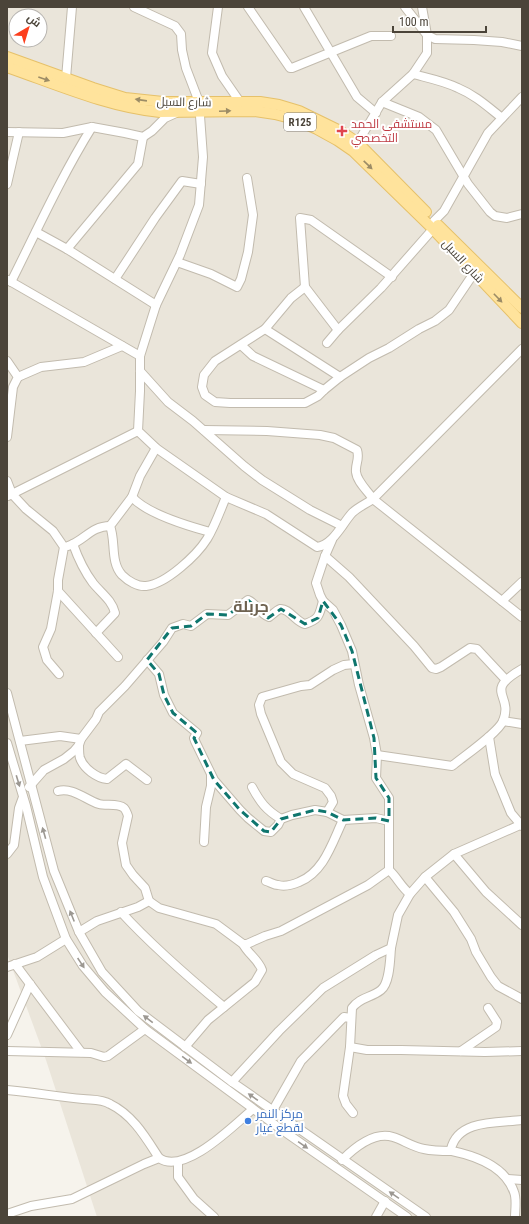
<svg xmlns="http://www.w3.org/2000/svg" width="529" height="1224" viewBox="0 0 529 1224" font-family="'Roboto Condensed',Cairo,sans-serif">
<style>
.residential{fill:#eae5da;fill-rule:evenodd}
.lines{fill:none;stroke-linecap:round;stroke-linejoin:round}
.minor-casing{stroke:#c2bbae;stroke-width:10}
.major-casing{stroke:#e6c16a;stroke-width:12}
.minor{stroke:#fff;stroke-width:8}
.major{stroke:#ffe39c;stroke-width:10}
.oneway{fill:#9c8c66}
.oneway2{fill:#9c9892}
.marked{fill:none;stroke:#0f766e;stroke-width:3;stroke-dasharray:8 5;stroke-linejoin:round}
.health-dot{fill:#e0444e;stroke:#fff;stroke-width:1.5}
.shop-dot{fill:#3f7fe0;stroke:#fff;stroke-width:1.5}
.labels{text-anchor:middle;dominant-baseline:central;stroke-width:4;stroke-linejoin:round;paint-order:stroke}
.shield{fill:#fff;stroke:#817c74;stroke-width:1}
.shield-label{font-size:11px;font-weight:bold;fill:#4b4439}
.street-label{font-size:12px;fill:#4b4439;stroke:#fff}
.health-label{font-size:12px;fill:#be3a42;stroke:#fff;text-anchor:start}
.shop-label{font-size:12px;fill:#366cbe;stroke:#fff;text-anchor:start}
.district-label{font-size:16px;font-weight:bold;fill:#6e6250;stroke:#fff}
</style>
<rect width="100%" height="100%" fill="#f6f3ec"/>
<!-- residential -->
<path class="residential" d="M7 7H522V1217H97L46 1060 7 954ZM16 16H40V40H16Z"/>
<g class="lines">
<!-- minor casing -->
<g class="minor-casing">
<g id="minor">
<path d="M134 7 175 26 181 34 182 50 186 68 199 102 203 157 199 205 180 255 156 305 140 356V391L138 431 156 448 226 497 266 514 317 547C333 545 342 524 352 513 358 507 366 504 373 499L522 617"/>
<path d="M218 7 212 53 222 76 240 102"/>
<path d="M248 7 290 68H292L371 36H391"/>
<path d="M304 7 357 97 376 113"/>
<path d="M405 7 427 35 435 39 474 40 502 42 522 46"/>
<path d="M413 74C428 78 444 81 458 88 475 95 488 107 502 118"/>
<path d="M66 78 72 7"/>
<path d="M382 102 419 117 436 130 468 184 490 212 495 216 507 218 522 214"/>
<path d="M7 132 63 133 92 127 125 133 143 137 152 131 165 118 176 113"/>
<path d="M143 137 138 164 67 249 156 305"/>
<path d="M355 147 382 102 413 74 427 53V35L422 7"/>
<path d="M7 184 19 132"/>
<path d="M434 221 444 211 488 133 522 97"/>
<path d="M36 232 67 249"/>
<path d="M177 262 211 274 237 287 241 279 248 252 253 215 247 178"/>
<path d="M115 279 155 218 182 181 201 184"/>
<path d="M8 280 140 356"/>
<path d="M11 282C37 230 61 177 92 127"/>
<path d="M305 287 300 218 311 220 392 277"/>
<path d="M265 329 215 361 204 375 202 387 205 395 215 402 230 403H305L318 396 324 390 340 377 369 358 389 348 419 329 435 321 449 310 474 273"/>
<path d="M338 330 305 287 291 298 265 329 340 377"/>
<path d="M327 343 338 330 381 288 433 229"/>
<path d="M241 345 253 356 324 390"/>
<path d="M7 361 18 377 13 387 7 437"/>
<path d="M140 371 168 402 193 421 244 466 262 480 310 510 342 526"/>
<path d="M18 377 41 367 84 362 122 346"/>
<path d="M204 430 267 431 320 435 334 438 357 450C360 459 355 464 356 472 357 482 368 491 373 499L522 349"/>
<path d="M156 448 140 476 132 497 110 526C116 541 110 562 122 575 128 581 138 587 146 586 166 584 197 555 207 539 215 526 220 511 226 497"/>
<path d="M7 481 12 494 26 509 53 531 64 547 58 580V591L51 629 43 647 47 660 59 674"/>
<path d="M8 496 138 431"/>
<path d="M132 497C147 514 188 526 210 532"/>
<path d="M73 544C78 558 84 571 93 583 101 593 112 600 115 613L96 633"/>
<path d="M68 546C84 541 91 526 110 526"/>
<path d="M325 556 349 577 414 646 432 668 436 669 441 667 470 648 477 649 506 680"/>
<path d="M58 591 118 657"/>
<path d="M502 601 522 582"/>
<path d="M147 660 159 674 164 695 173 713 197 733 194 738 195 741 214 780 240 810 248 818 264 831 271 832 278 825 281 819 292 815 315 810 327 812 343 820 376 818 389 821"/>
<path d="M7 693 54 871 79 932 102 972 138 1011 232 1082 426 1217"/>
<path d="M503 721 522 724"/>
<path d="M489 737 495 774 511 813 522 826"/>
<path d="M20 741 60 736 81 739"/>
<path d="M7 743 26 806 43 877 66 939 83 966 105 992 145 1029 282 1130 407 1217"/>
<path d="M79 745C79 749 79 755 80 758 84 769 97 778 107 779L126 764 147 780"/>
<path d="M377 755 452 766C464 756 498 733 503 721 514 694 482 692 522 669"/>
<path d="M29 787 44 770 64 759 74 751 79 745 81 739 96 719 99 712 125 686 163 642 172 628 183 624 191 626 207 614 228 615 248 600C256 603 260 614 269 617 272 615 277 610 280 609 289 608 296 622 305 624 320 619 319 615 323 601"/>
<path d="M252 787C260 802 266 810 281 819"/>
<path d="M58 791C73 787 86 800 99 804 106 806 118 803 124 808 126 810 127 813 128 816L122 843 126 865 133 875 145 888 149 901"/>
<path d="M327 812 333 802 331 796 325 788 293 774 281 762 261 714 259 705 262 697 301 686 310 685 333 670 344 665 354 664"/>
<path d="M204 842 206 807 211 786V775"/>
<path d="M7 854 14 845 19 808 23 797"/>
<path d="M454 854 486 892 522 925"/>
<path d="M389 870C397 877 401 887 410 894"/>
<path d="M425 877 454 912 471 939 476 952 491 977 498 986 522 999"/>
<path d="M266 881C270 882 274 885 278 885 286 887 292 885 299 882 324 872 332 843 343 820"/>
<path d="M121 912C153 947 188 977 224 1007"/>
<path d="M79 932 97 921 138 907 149 901 159 908 216 924 243 944H247L265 936 281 931 368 885 389 870V798L376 778 377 755 374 738 359 685 352 651 341 625 333 610 323 601 320 595 316 583 325 556 332 540"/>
<path d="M15 964 81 1052"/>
<path d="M7 967 37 957 66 939"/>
<path d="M7 1035 30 984"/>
<path d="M185 1047 208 1020 255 982 262 970C258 959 248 954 243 944"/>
<path d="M350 1047 367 1050H401L485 1052 522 1051"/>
<path d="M7 1051 91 1053 104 1057 108 1056 145 1029"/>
<path d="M461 1051 496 1027 497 1022 488 1008"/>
<path d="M232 1082 279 1031 323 988 376 955 391 948 398 915 410 894 425 877 454 854 520 825"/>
<path d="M7 1090C33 1092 58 1097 83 1099 93 1100 102 1099 110 1104 133 1115 146 1138 159 1158"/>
<path d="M273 1110 301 1061 344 1017 351 1018"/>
<path d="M353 1113 346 1104 343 1096 350 1047 352 1008C360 997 371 998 381 990 390 983 390 959 391 948"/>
<path d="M342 1160C354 1148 374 1131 393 1137 403 1140 413 1147 424 1149 433 1151 443 1151 452 1151"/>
<path d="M178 1162V1177L194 1199 214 1217"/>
<path d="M508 1179 522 1180"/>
<path d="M7 1214 31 1206 72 1199 144 1164 159 1158C184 1176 234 1125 253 1109"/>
<path d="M376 1217 385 1201"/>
<path d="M515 1217C515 1210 517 1199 514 1192 505 1166 476 1156 452 1151L451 1149C458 1119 498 1123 522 1120"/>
</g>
</g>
<!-- major casing -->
<g class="major-casing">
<g id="major">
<path d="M7 57 93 88 125 98 163 102H260L279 105 299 111 340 131 358 143 426 212"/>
<path d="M7 67C56 84 108 107 160 112L255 111 275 114 294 119 317 129 337 140 353 151 433 229 522 323"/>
<path d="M438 225 522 308"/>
</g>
</g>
<!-- minor -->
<use href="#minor" class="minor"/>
<!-- major -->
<use href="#major" class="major"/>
</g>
<!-- one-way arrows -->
<defs><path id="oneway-solid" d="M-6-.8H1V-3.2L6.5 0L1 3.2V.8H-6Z"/></defs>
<g class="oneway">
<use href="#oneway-solid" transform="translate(44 79) rotate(19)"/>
<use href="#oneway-solid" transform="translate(141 100) rotate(-172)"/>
<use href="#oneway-solid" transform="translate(225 111) rotate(-2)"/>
<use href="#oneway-solid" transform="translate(368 165) rotate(44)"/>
<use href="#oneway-solid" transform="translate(498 298) rotate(46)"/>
</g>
<g class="oneway2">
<use href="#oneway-solid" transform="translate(18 781) rotate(73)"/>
<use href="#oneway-solid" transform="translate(44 833) rotate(-106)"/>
<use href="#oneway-solid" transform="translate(72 916) rotate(-112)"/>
<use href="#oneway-solid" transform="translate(81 963) rotate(56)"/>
<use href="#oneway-solid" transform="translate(148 1019) rotate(-143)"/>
<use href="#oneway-solid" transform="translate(187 1060) rotate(36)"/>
<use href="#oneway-solid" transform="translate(253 1097) rotate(-145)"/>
<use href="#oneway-solid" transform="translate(303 1145) rotate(35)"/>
<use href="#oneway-solid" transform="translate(394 1195) rotate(-146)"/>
</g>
<!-- marked area -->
<path class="marked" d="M248 600 268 618 281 609 305 624 318 618 323 601 341 625 352 651 374 738 376 778 389 798V821L376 818 343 820 327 812 315 810 281 819 271 832 264 831 240 810 214 780 194 738 197 733 173 713 164 695 159 674 147 660 172 628 191 626 207 614 228 615Z"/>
<!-- markers -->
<path class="health-dot" d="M340 125h4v4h4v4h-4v4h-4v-4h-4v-4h4z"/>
<circle class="shop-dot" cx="248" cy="1121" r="4"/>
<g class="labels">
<!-- shield labels -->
<rect class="shield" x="284" y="113" width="32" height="18" rx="3"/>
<g class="shield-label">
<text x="300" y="122">R125</text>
</g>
<!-- street labels -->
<g class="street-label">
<text transform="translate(184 102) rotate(1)">شارع السبل</text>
<text transform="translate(463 261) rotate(47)">شارع السبل</text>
</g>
<!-- health labels -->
<g class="health-label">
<text x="351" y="124">مستشفى الحمد<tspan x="351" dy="14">التخصصي</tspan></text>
</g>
<!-- shop labels -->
<g class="shop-label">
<text x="256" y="1114">مركز النمر<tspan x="256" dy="14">لقطع غيار</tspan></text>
</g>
<!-- district labels -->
<g class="district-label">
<text x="251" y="606">جربلة</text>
</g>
</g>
<!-- border -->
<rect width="529" height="1224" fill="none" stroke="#4b4439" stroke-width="16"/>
<!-- north arrow -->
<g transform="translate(28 28) rotate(38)"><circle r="19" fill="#ffffff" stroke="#b7b4b0"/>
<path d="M0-3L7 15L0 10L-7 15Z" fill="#fc3f1d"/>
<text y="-6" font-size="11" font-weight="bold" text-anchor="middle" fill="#4b4439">ش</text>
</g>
<!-- scale -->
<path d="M393 26v6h93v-6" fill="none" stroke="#4b4439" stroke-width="2"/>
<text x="399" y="26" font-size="12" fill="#4b4439" stroke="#ffffff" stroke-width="3" paint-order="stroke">100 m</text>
</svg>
